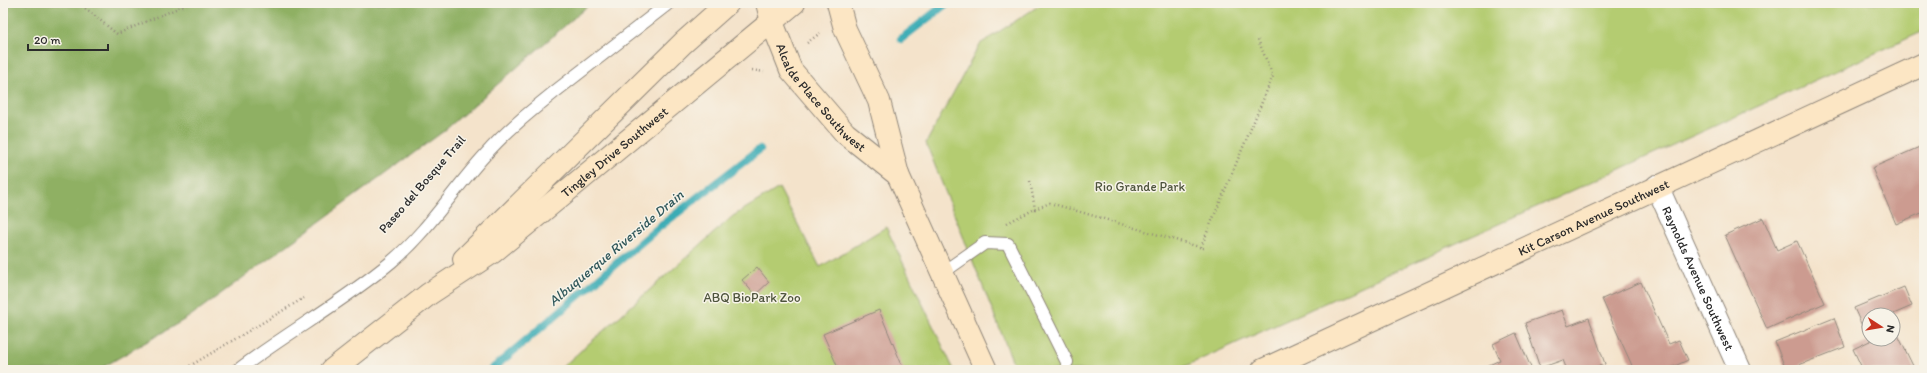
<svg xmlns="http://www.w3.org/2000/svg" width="1927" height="373" viewBox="0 0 1927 373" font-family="Itim,sans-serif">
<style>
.green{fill:#b4cc71;stroke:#707c4e}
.forest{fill:#8fb063;stroke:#5d6e47}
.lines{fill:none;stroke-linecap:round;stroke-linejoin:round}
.stream{stroke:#3bacb5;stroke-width:8}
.building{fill:#cc9b90}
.lane-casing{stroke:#90877b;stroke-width:14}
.street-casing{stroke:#90877b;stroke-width:24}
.secondary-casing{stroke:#90877b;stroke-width:24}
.path{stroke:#90877b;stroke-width:2.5;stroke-dasharray:1 3;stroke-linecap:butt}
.lane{stroke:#fff;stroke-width:12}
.street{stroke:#fff;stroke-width:22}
.secondary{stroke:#fce6c4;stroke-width:22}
.labels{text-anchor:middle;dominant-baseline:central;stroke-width:3;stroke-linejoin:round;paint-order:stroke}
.street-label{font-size:13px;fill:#2b2b2b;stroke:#f7f3e8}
.park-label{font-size:13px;fill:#4d533c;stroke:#f7f3e8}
.water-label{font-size:14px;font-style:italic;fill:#31585b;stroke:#f7f3e8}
</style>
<rect width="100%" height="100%" fill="#f7f3e8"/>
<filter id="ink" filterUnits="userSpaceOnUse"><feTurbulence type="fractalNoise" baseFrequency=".025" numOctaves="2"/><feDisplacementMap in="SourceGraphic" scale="8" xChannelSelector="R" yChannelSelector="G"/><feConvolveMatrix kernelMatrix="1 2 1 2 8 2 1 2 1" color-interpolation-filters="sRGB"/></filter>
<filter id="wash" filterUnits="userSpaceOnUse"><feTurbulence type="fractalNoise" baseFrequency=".012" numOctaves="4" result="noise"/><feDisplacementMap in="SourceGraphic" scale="16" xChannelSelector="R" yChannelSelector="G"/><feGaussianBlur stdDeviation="0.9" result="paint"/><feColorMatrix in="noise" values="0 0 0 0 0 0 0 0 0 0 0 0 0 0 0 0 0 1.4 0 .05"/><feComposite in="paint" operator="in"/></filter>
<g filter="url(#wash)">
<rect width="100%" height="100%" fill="#f4e3cb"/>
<!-- green -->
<g class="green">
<path d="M1043 3H1924V31L1177 370H1016L926 143 980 44Z"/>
<path d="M779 188 820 267 886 227 954 370H559L733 216Z"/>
</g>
<!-- forest -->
<path class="forest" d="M3 3H591L444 131 189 317 98 370H3Z"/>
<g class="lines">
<!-- stream -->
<g class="stream">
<path d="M901 39 947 3"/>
<path d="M491 370 658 228 760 149"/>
</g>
</g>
<g id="blocks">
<!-- building -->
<g class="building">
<path d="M1924 145V212L1896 224 1872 168Z"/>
<path d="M1763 218 1777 250 1797 241 1825 303 1767 329 1725 235Z"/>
<path d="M757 267 769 282 755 295 742 280Z"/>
<path d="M1641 282 1669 344 1679 340 1688 360 1666 370H1634L1602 299Z"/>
<path d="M1904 287 1912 306 1891 315H1869V325L1863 328 1854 308Z"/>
<path d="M879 310 904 370H839L823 334Z"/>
<path d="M1562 310 1568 326 1589 318 1605 364 1586 370H1567L1563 360 1540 368 1525 323Z"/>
<path d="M1834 318 1845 347 1786 370 1775 342Z"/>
<path d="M1895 329 1915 370H1863L1853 349 1874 339H1893V330Z"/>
<path d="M1516 333 1532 370H1478L1500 360 1493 344Z"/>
</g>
</g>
</g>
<g filter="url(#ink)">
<use href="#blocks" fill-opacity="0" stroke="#90877b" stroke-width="1"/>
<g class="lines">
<!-- lane casing -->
<g class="lane-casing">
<g id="lane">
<path d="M942 273 985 243 1008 244 1067 362"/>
<path d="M238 370C288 332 343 302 391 262 428 231 453 190 485 155 506 131 532 110 557 90 594 61 632 32 669 3"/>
</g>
</g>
<!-- street casing -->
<g class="street-casing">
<g id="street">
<path id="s1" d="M1657 186 1740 370"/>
</g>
</g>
<!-- secondary casing -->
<g class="secondary-casing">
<g id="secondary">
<path id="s2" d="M767 3 772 22 791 70 845 133 898 175"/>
<path d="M838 3 845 29 879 101 898 175 986 370"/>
<path d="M464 259 683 43 728 3"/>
<path id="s3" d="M332 370 429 294 493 252 794 3"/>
<path id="s4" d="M1263 370 1924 64"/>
</g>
</g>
<!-- path -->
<g class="path">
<path d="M79 3 117 34 190 3"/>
<path d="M807 43 820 33"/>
<path d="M752 70 764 72"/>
<path d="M1030 181 1035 209 1050 203 1206 249"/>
<path d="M1007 223 1035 209"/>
<path d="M1201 247 1273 76 1258 40"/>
<path d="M183 370 304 298"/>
</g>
<!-- lane -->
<use href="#lane" class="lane"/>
<!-- street -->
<use href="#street" class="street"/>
<!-- secondary -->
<use href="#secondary" class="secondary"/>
</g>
</g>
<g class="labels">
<!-- street labels -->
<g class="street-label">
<text stroke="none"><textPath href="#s2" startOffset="111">Alcalde Place Southwest</textPath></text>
<text stroke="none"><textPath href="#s3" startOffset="357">Tingley Drive Southwest</textPath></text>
<text transform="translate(422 184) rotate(-49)">Paseo del Bosque Trail</text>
<text stroke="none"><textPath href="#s4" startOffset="364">Kit Carson Avenue Southwest</textPath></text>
<text stroke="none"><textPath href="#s1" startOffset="101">Raynolds Avenue Southwest</textPath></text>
</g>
<!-- park labels -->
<g class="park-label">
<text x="1140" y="186">Rio Grande Park</text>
<text x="752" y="297">ABQ BioPark Zoo</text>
</g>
<!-- water labels -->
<g class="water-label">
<text transform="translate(616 248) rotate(-40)">Albuquerque Riverside Drain</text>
</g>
</g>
<!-- margin -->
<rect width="1927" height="373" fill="none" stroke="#f7f3e8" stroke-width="16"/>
<!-- north arrow -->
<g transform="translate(1881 327) rotate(102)"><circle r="19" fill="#f7f3e8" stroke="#a5a39c"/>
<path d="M0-3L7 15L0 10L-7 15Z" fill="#c8321e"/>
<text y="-6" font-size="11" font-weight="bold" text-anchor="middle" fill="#2b2b2b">N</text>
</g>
<!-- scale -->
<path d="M28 44v6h80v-6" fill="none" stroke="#2b2b2b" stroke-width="2"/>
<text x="34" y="44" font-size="12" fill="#2b2b2b" stroke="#f7f3e8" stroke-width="3" paint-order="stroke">20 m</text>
</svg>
